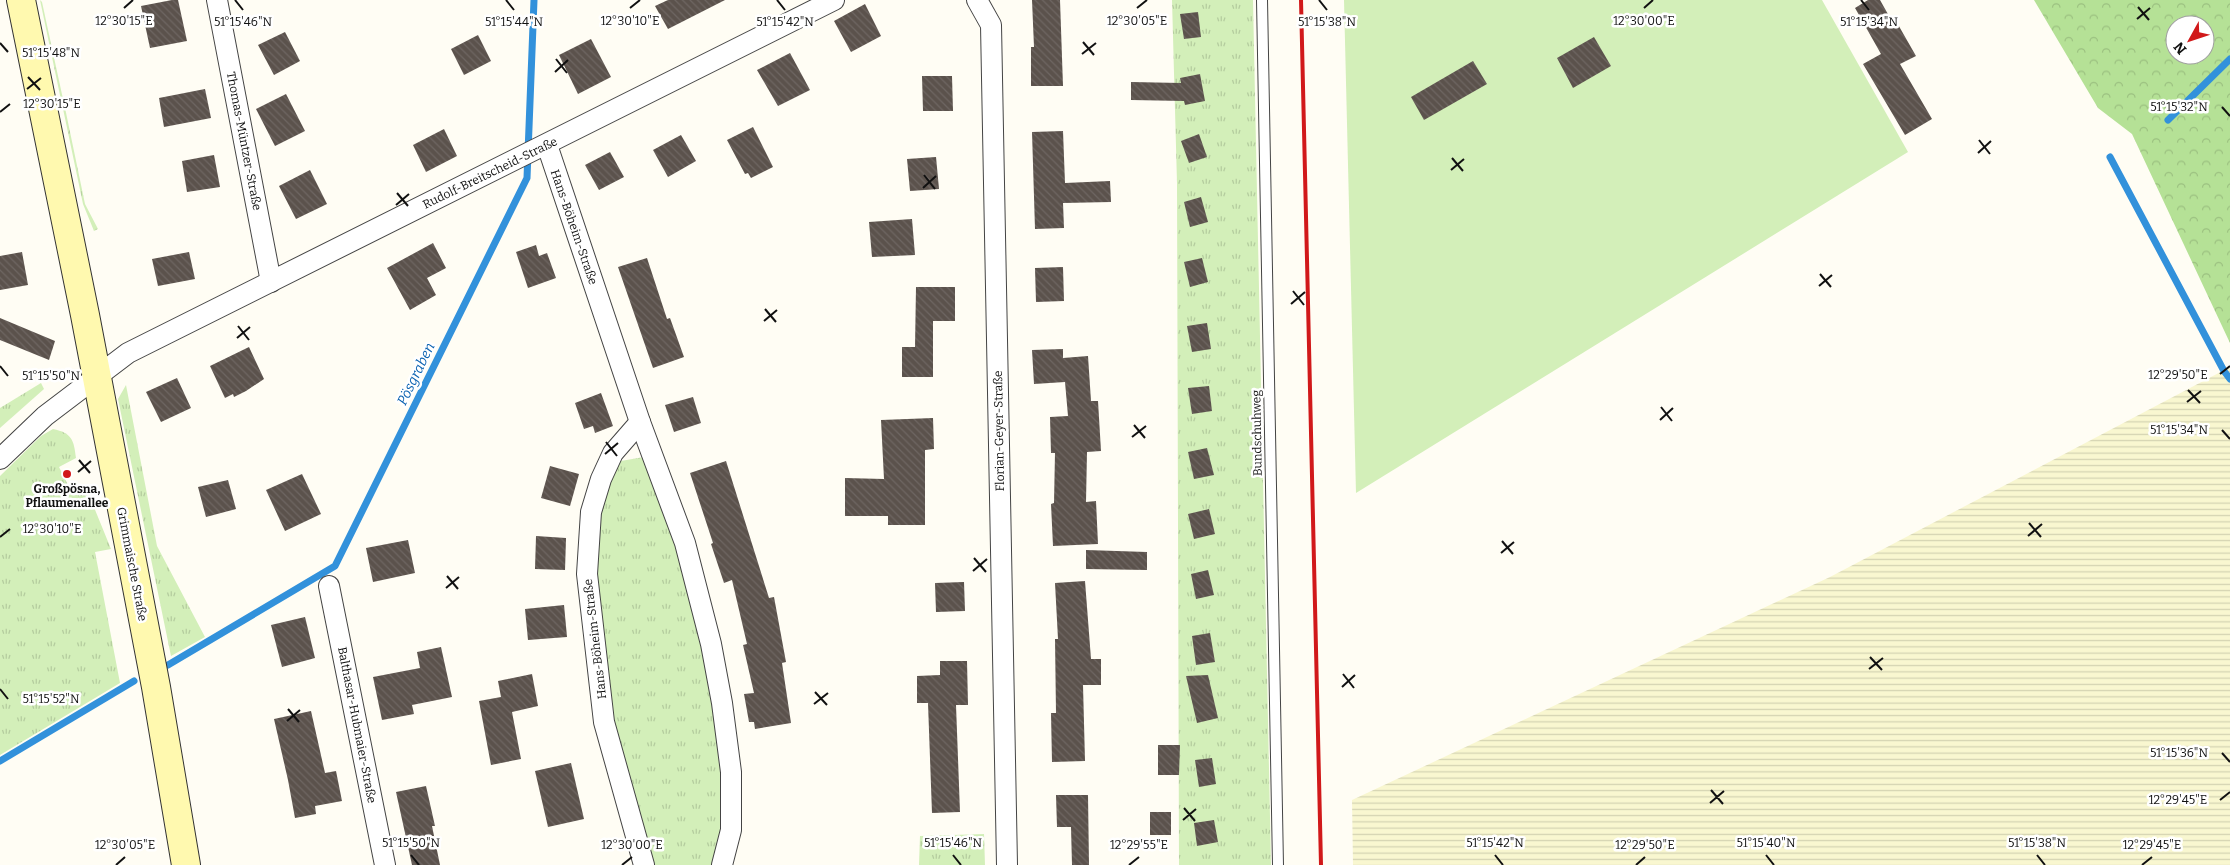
<svg xmlns="http://www.w3.org/2000/svg" width="2230" height="865" viewBox="0 0 2230 865" font-family="Bitter,serif">
<style>
.farmland{fill:url(#farmland-rules)}
.grass{fill:url(#grass-tufts)}
.forest{fill:url(#forest-crowns);fill-rule:evenodd}
.garden{fill:#d3efb9}
.lines{fill:none;stroke-linecap:round;stroke-linejoin:round}
.stream{stroke:#3291db;stroke-width:7}
.building{fill:url(#building-back-hatch)}
.lane-casing{stroke:#444;stroke-width:12}
.street-casing{stroke:#444;stroke-width:22}
.secondary-casing{stroke:#333;stroke-width:30}
.lane{stroke:#fff;stroke-width:10}
.street{stroke:#fff;stroke-width:20}
.secondary{stroke:#fff9af;stroke-width:28}
.rail{stroke:#d1191a;stroke-width:4}
.ticks{fill:none;stroke:#111;stroke-width:2}
.poi-dot{fill:#d1191a;stroke:#fff;stroke-width:2}
.labels{text-anchor:middle;dominant-baseline:central;stroke-width:5;stroke-linejoin:round;paint-order:stroke}
.street-label{font-size:12px;fill:#111;stroke:#fff}
.poi-label{font-size:12px;font-weight:bold;fill:#111;stroke:#fff}
.water-label{font-size:14px;font-style:italic;fill:#0b62b1;stroke:#fff}
.ticks-label{font-size:12px;text-anchor:middle;fill:#111;stroke:#fff;stroke-width:5;stroke-linejoin:round;paint-order:stroke}
</style>
<defs>
<pattern id="farmland-rules" width="6" height="5" patternUnits="userSpaceOnUse" patternTransform="scale(1.25)"><rect width="6" height="5" fill="#f9f7d0"/><path d="M0 2.5h6" fill="none" stroke="#d4d3b2"/></pattern>
<pattern id="grass-tufts" width="24" height="20" patternUnits="userSpaceOnUse" patternTransform="scale(1.25)"><rect width="24" height="20" fill="#d3efb9"/><path d="M3 7l-1-3M5 7V3M7 7l1-3M15 17l-1-3M17 17v-4M19 17l1-3" fill="none" stroke="#b4cc9e"/></pattern>
<pattern id="forest-crowns" width="20" height="18" patternUnits="userSpaceOnUse" patternTransform="scale(1.25)"><rect width="20" height="18" fill="#b5e196"/><path d="M2 6a3 3 0 1 1 6 0M12 15a3 3 0 1 1 6 0" fill="none" stroke="#9bc080"/></pattern>
<pattern id="building-back-hatch" width="6" height="6" patternUnits="userSpaceOnUse" patternTransform="scale(1.25)"><rect width="6" height="6" fill="#5b524c"/><path d="M-1 5l2 2M0 0l6 6M5-1l2 2" fill="none" stroke="#6e6662"/></pattern>
</defs>
<rect width="100%" height="100%" fill="#fffdf4"/>
<!-- farmland -->
<path class="farmland" d="M2230 367V865H1353L1352 800 1830 577Z"/>
<!-- grass -->
<g class="grass">
<path d="M40 0 42 2 63 99 61 100Z"/>
<path d="M1172 0H1253L1271 865H1179L1177 183Z"/>
<path d="M64 103 85 204 98 229 94 231 83 204 62 104Z"/>
<path d="M41 383 44 389 0 428V408Z"/>
<path d="M126 385 157 546 205 637 171 656 118 399Z"/>
<path d="M53 429C72 433 74 440 76 458L59 467 68 485 75 482 81 486 85 493 89 495 111 549 95 552 120 683 0 755V476L41 436Z"/>
<path d="M644 457 678 545 705 645 722 740 724 828 715 865H651L613 722 594 578 598 521 615 462Z"/>
<path d="M984 834 985 865H919L920 836Z"/>
</g>
<!-- forest -->
<path class="forest" d="M2034 0H2230V343L2132 134 2098 108ZM2175 25H2205V55H2175Z"/>
<!-- garden -->
<path class="garden" d="M1344 0H1822L1908 152 1356 493Z"/>
<g class="lines">
<!-- stream -->
<g class="stream">
<path d="M2168 120 2230 59"/>
<path d="M2110 157 2224 371 2230 379"/>
<path d="M168 665 335 566 527 178 534 0"/>
<path d="M0 761 134 681"/>
</g>
</g>
<!-- building -->
<g class="building">
<path d="M172 0H178L187 41 150 48 141 6Z"/>
<path d="M668 0H725L668 29 655 6Z"/>
<path d="M1032 0H1060L1063 86H1031V47H1034Z"/>
<path d="M1868 0H1880L1893 23 1896 21 1916 56 1900 64 1932 119 1905 135 1863 64 1881 54 1855 8Z"/>
<path d="M865 4 881 36 851 52 834 21Z"/>
<path d="M1198 12 1201 37 1184 39 1180 14Z"/>
<path d="M285 32 300 61 274 75 258 45Z"/>
<path d="M478 35 491 61 464 75 451 49Z"/>
<path d="M1594 37 1611 66 1573 88 1557 58Z"/>
<path d="M591 39 611 77 578 94 559 55Z"/>
<path d="M790 53 810 90 778 106 757 70Z"/>
<path d="M1473 61 1487 84 1424 120 1411 97Z"/>
<path d="M1200 74 1205 101 1185 105 1184 101 1131 100V82L1181 83 1180 78Z"/>
<path d="M922 76H952L953 111H923Z"/>
<path d="M205 89 211 118 164 127 159 98Z"/>
<path d="M286 94 305 131 275 146 256 109Z"/>
<path d="M753 127 773 167 751 178 748 173 745 174 727 140Z"/>
<path d="M444 129 457 156 426 172 413 145Z"/>
<path d="M1063 131 1065 183 1110 181 1111 202 1063 203 1064 228 1035 229 1032 132Z"/>
<path d="M1199 134 1207 157 1189 163 1181 141Z"/>
<path d="M681 135 696 161 668 177 653 150Z"/>
<path d="M610 152 624 177 599 190 585 165Z"/>
<path d="M214 155 220 187 187 192 182 161Z"/>
<path d="M936 157 939 189 910 191 907 159Z"/>
<path d="M310 170 327 204 296 219 279 186Z"/>
<path d="M1201 197 1208 222 1190 227 1184 202Z"/>
<path d="M912 219 915 255 872 257 869 222Z"/>
<path d="M433 243 446 268 427 278 436 295 410 310 387 268Z"/>
<path d="M536 245 539 256 547 253 556 278 528 288 516 252Z"/>
<path d="M22 252 28 285 0 290V256Z"/>
<path d="M189 252 195 279 158 286 152 259Z"/>
<path d="M647 258 667 319 670 318 684 357 653 368 618 267Z"/>
<path d="M1202 258 1208 282 1190 287 1184 262Z"/>
<path d="M1063 267 1064 301 1036 302 1035 268Z"/>
<path d="M916 287H955V321H933V377H902V347H915Z"/>
<path d="M0 318 55 341 49 360 0 340Z"/>
<path d="M1207 323 1211 349 1192 352 1187 326Z"/>
<path d="M249 347 264 379 246 391 234 397 233 394 225 398 210 366Z"/>
<path d="M1063 349V358L1088 356 1091 401H1098L1101 451 1087 452 1086 502 1096 501 1098 544 1053 546 1051 504 1054 503 1055 453H1051L1050 417 1068 416 1065 382 1034 384 1032 350Z"/>
<path d="M177 378 191 408 161 422 146 392Z"/>
<path d="M1209 386 1212 411 1192 414 1188 388Z"/>
<path d="M601 393 613 426 595 433 593 426 584 429 575 403Z"/>
<path d="M693 397 701 423 674 432 665 405Z"/>
<path d="M933 418 934 449 925 450V525H888V516H845V478L884 479 881 420Z"/>
<path d="M1207 448 1214 475 1194 479 1188 452Z"/>
<path d="M726 461 769 598 774 597 786 662 782 663 791 723 755 729 754 722H749L744 694 754 693 743 645 747 644 732 580 724 583 711 544 713 543 690 473Z"/>
<path d="M550 466 579 474 570 506 541 498Z"/>
<path d="M302 474 321 514 285 531 266 490Z"/>
<path d="M228 480 236 509 206 517 198 487Z"/>
<path d="M1209 509 1215 534 1194 539 1188 514Z"/>
<path d="M536 536 566 538 565 570 535 569Z"/>
<path d="M408 540 415 573 373 582 366 548Z"/>
<path d="M1086 550 1147 552V570L1086 569Z"/>
<path d="M1208 570 1214 595 1196 599 1191 574Z"/>
<path d="M1085 581 1091 659H1101V685H1083L1085 761 1052 762 1051 713H1056L1055 639H1058L1055 583Z"/>
<path d="M964 582 965 611 936 612 935 583Z"/>
<path d="M564 605 567 637 528 640 525 609Z"/>
<path d="M305 617 315 658 282 667 271 625Z"/>
<path d="M1210 633 1215 662 1196 665 1192 636Z"/>
<path d="M441 647 452 697 412 705 414 714 382 720 373 677 420 668 417 652Z"/>
<path d="M940 661H967L968 705H956L960 812 932 813 928 703H917V676L940 675Z"/>
<path d="M532 674 538 706 512 712 521 759 491 765 479 701 501 697 498 681Z"/>
<path d="M1208 675 1218 718 1197 723 1186 676Z"/>
<path d="M311 711 325 773 336 771 342 801 315 806 316 814 295 818 288 780 274 719Z"/>
<path d="M1158 745H1180L1179 775H1158Z"/>
<path d="M1212 758 1216 784 1199 787 1195 760Z"/>
<path d="M571 763 584 819 548 827 535 771Z"/>
<path d="M426 786 435 826H432L440 865H412L396 792Z"/>
<path d="M1056 795H1088L1089 865H1072L1071 827H1057Z"/>
<rect x="1150" y="812" width="21" height="23"/>
<path d="M1214 820 1218 842 1197 846 1194 823Z"/>
</g>
<g class="lines">
<!-- lane casing -->
<g class="lane-casing">
<path id="lane" d="M1262 0 1278 865"/>
</g>
<!-- street casing -->
<g class="street-casing">
<g id="street">
<path d="M217 0 271 282"/>
<path d="M977 0 991 25 1007 865"/>
<path d="M547 145 640 422 685 543 711 644 722 703 731 772V830L722 865"/>
<path d="M640 422 613 453 601 479 591 512 587 574 604 722 644 865"/>
<path d="M0 459 45 416 128 353 834 0"/>
<path d="M329 586 385 865"/>
</g>
</g>
<!-- secondary casing -->
<g class="secondary-casing">
<path id="secondary" d="M21 0 85 315 156 687 186 865"/>
</g>
<!-- lane -->
<use href="#lane" class="lane"/>
<!-- street -->
<use href="#street" class="street"/>
<!-- secondary -->
<use href="#secondary" class="secondary"/>
<!-- rail -->
<path class="rail" d="M1301 0 1321 865"/>
</g>
<!-- ticks -->
<path class="ticks" d="M235 0 243 10M506 0 514 10M777 0 785 10M1319 0 1327 10M1861 0 1869 10M2138 7 2149 20M124 8 133 0M630 8 640 0M1137 8 1147 0M1644 8 1653 0M2137 19 2150 8M1083 42 1094 55M0 43 8 52M1082 54 1096 43M556 59 567 73M555 72 568 60M28 77 40 90M27 89 41 78M2222 107 2230 116M0 112 10 104M1979 140 1990 154M1978 153 1991 141M1452 158 1463 171M1451 170 1464 159M924 175 935 189M923 188 936 176M397 193 408 206M396 205 409 194M1820 274 1831 287M1819 286 1832 275M1293 291 1304 305M1291 304 1305 292M765 309 776 322M764 321 777 310M238 326 249 340M237 338 250 327M0 366 8 376M2220 374 2230 366M2188 390 2200 403M2187 402 2201 391M1661 407 1672 421M1660 420 1673 408M1134 425 1145 438M2222 430 2230 439M1132 437 1146 426M606 442 617 456M605 454 618 443M79 460 90 473M78 472 91 461M2029 523 2041 537M2028 536 2042 524M0 537 10 529M1502 541 1513 554M1501 553 1514 542M974 558 986 572M973 571 987 559M447 576 458 589M446 588 459 577M1870 657 1882 670M1869 669 1883 658M1343 674 1354 688M1342 687 1355 675M0 689 8 699M815 692 827 705M814 704 828 693M288 709 299 722M287 721 300 710M2222 753 2230 762M1711 790 1723 804M2220 800 2230 792M1710 803 1724 791M1184 808 1195 821M1183 820 1196 809M411 855 419 865M953 855 961 865M1495 855 1503 865M1766 855 1774 865M2037 855 2045 865M116 865 125 857M622 865 632 857M1129 865 1139 857M1636 865 1645 857M2142 865 2152 857"/>
<!-- markers -->
<circle class="poi-dot" cx="67" cy="474" r="5"/>
<g class="labels">
<!-- street labels -->
<g class="street-label">
<text transform="translate(244 141) rotate(79)">Thomas-Müntzer-Straße</text>
<text transform="translate(490 173) rotate(-26)">Rudolf-Breitscheid-Straße</text>
<text transform="translate(574 227) rotate(71)">Hans-Böheim-Straße</text>
<text transform="translate(999 431) rotate(-91)">Florian-Geyer-Straße</text>
<text transform="translate(1257 433) rotate(-91)">Bundschuhweg</text>
<text transform="translate(132 564) rotate(79)">Grimmaische Straße</text>
<text transform="translate(595 639) rotate(-97)">Hans-Böheim-Straße</text>
<text transform="translate(357 725) rotate(79)">Balthasar-Hubmaier-Straße</text>
</g>
<!-- poi labels -->
<g class="poi-label">
<text x="67" y="489">Großpösna,<tspan x="67" dy="14">Pflaumenallee</tspan></text>
</g>
<!-- water labels -->
<g class="water-label">
<text transform="translate(416 374) rotate(-64)">Pösgraben</text>
</g>
</g>
<g class="ticks-label">
<text x="124" y="25">12°30'15"E</text>
<text x="630" y="25">12°30'10"E</text>
<text x="1137" y="25">12°30'05"E</text>
<text x="1644" y="25">12°30'00"E</text>
<text x="243" y="26">51°15'46"N</text>
<text x="514" y="26">51°15'44"N</text>
<text x="785" y="26">51°15'42"N</text>
<text x="1327" y="26">51°15'38"N</text>
<text x="1869" y="26">51°15'34"N</text>
<text x="51" y="57">51°15'48"N</text>
<text x="52" y="108">12°30'15"E</text>
<text x="2179" y="111">51°15'32"N</text>
<text x="2178" y="379">12°29'50"E</text>
<text x="51" y="380">51°15'50"N</text>
<text x="2179" y="434">51°15'34"N</text>
<text x="52" y="533">12°30'10"E</text>
<text x="51" y="703">51°15'52"N</text>
<text x="2179" y="757">51°15'36"N</text>
<text x="2178" y="804">12°29'45"E</text>
<text x="411" y="847">51°15'50"N</text>
<text x="953" y="847">51°15'46"N</text>
<text x="1495" y="847">51°15'42"N</text>
<text x="1766" y="847">51°15'40"N</text>
<text x="2037" y="847">51°15'38"N</text>
<text x="125" y="849">12°30'05"E</text>
<text x="632" y="849">12°30'00"E</text>
<text x="1139" y="849">12°29'55"E</text>
<text x="1645" y="849">12°29'50"E</text>
<text x="2152" y="849">12°29'45"E</text>
</g>
<!-- north arrow -->
<g transform="translate(2190 40) rotate(230)"><circle r="24" fill="#ffffff" stroke="#a0a0a0"/>
<path d="M0-4L9 19L0 12L-9 19Z" fill="#d1191a"/>
<text y="-8" font-size="14" font-weight="bold" text-anchor="middle" fill="#111111">N</text>
</g>
</svg>
